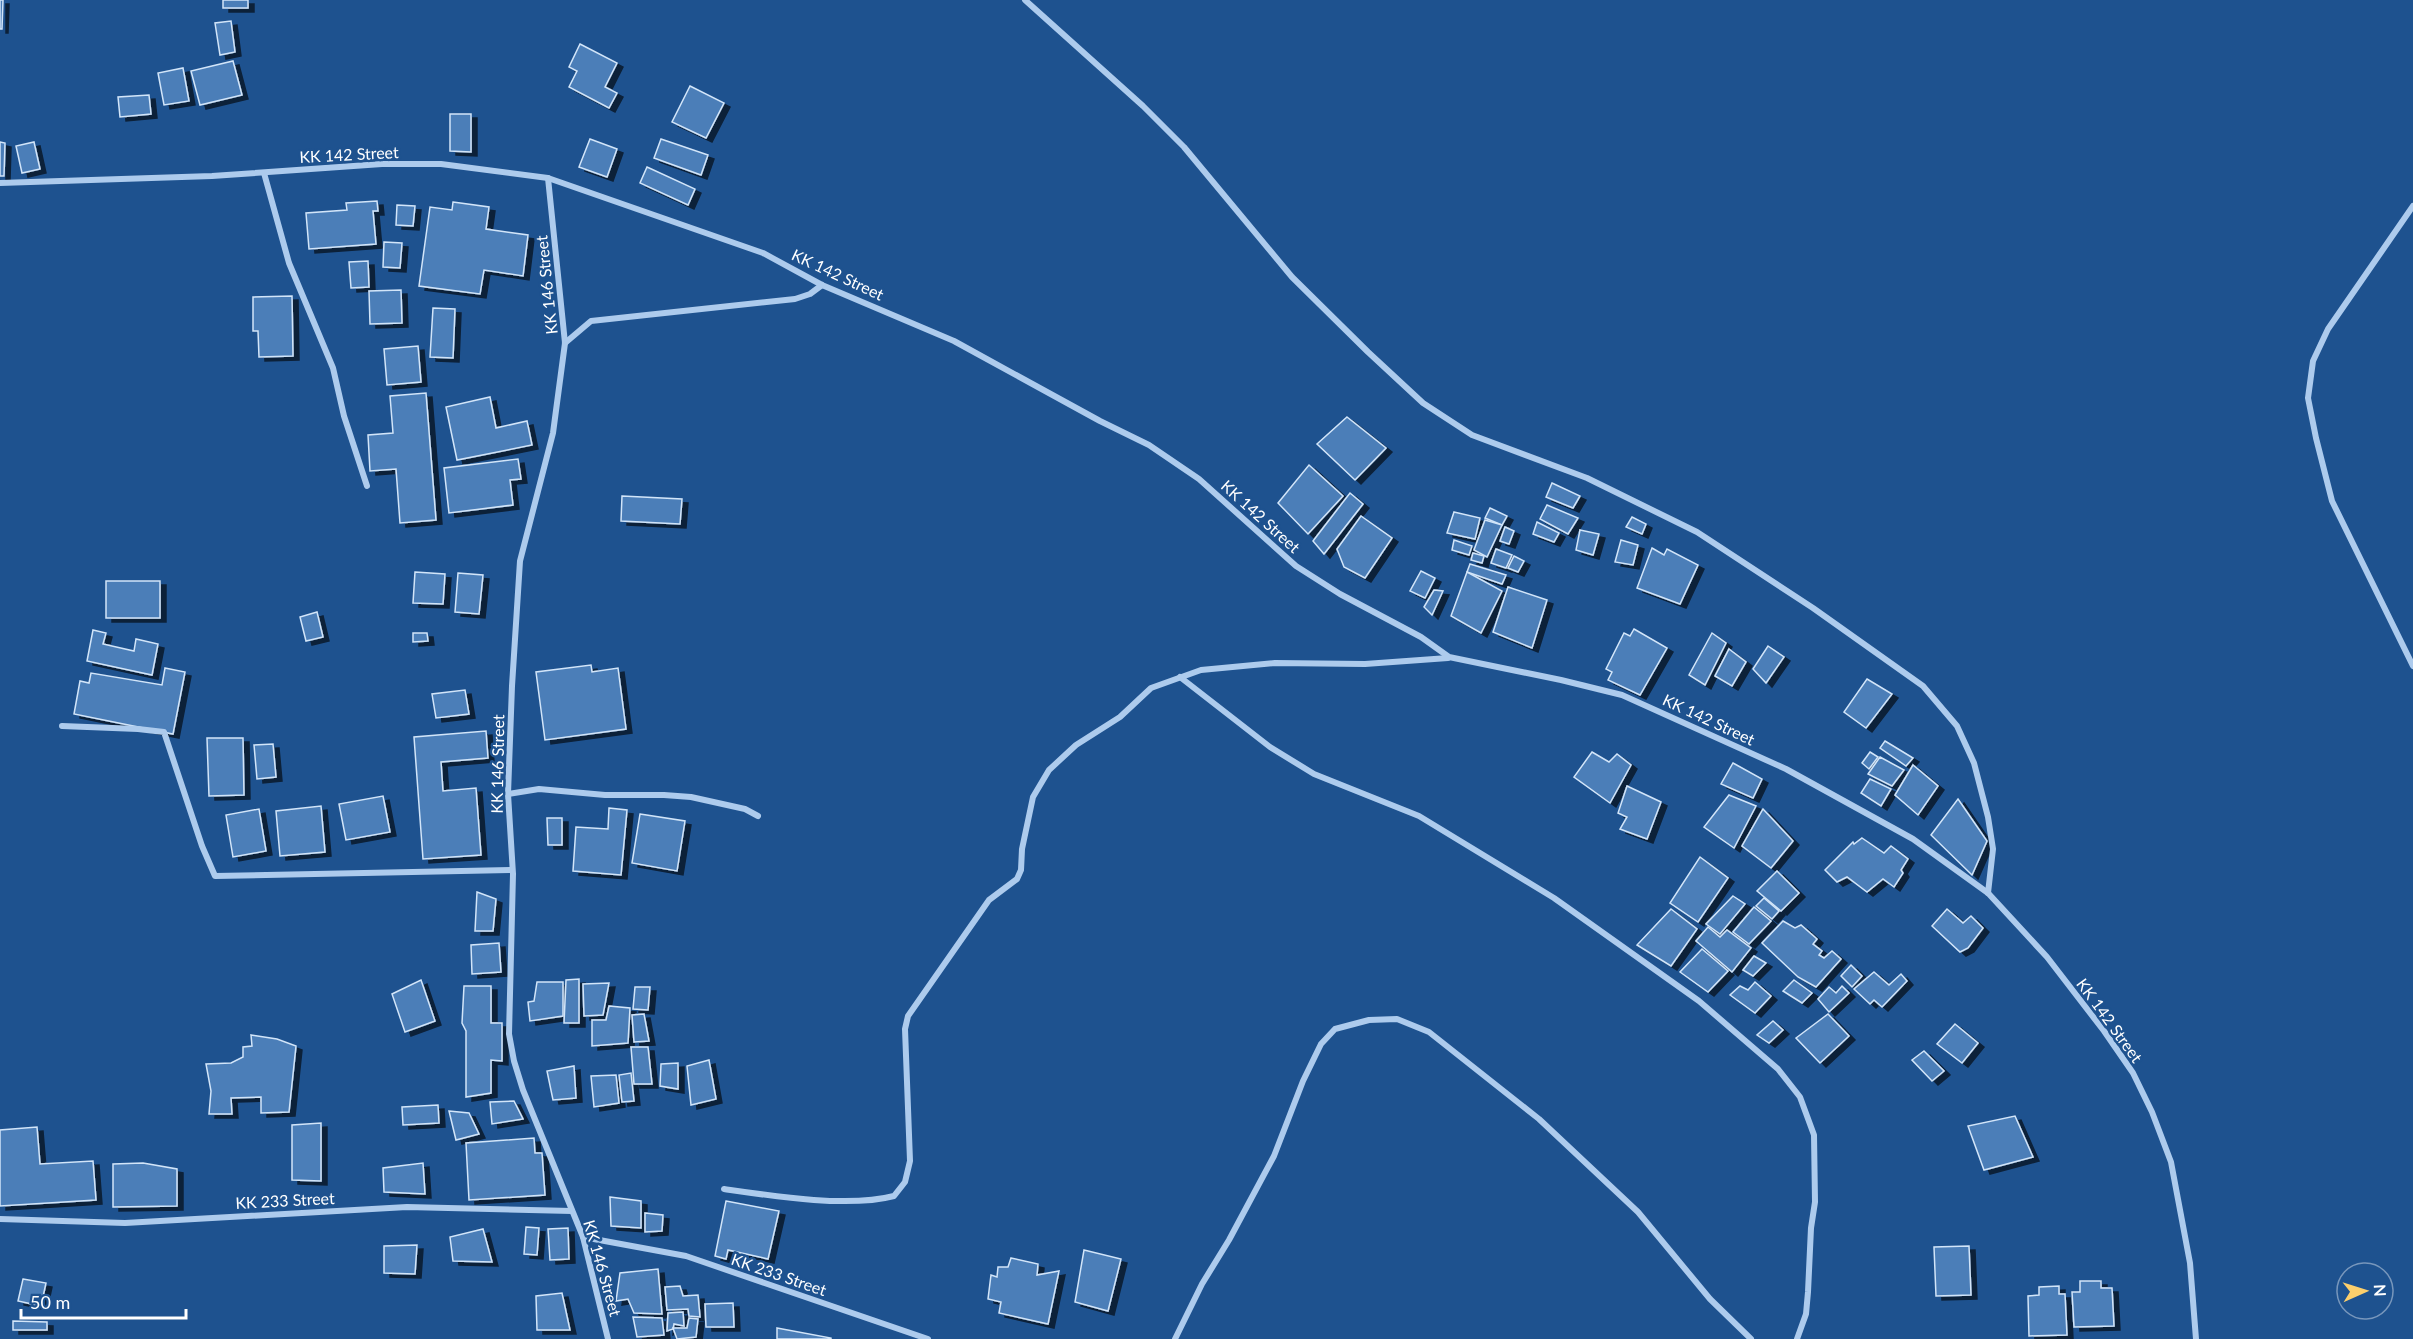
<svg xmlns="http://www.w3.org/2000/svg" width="2413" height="1339" viewBox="0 0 2413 1339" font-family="Lato,sans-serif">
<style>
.building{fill:#4b7eb8;stroke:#d2e5f9;stroke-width:1.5;filter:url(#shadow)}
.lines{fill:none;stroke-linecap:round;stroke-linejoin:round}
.minor{stroke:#adcbed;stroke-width:6}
.labels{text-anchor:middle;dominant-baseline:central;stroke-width:5;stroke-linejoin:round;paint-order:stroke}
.street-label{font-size:16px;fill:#fff;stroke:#1e528f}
</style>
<defs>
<filter id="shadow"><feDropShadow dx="6" dy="4" stdDeviation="0" flood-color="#0009"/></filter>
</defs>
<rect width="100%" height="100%" fill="#1e528f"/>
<!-- building -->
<g class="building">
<path d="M0 0H3L2 29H0Z"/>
<rect x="223" y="0" width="25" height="8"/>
<path d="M231 21 235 52 220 55 215 23Z"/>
<path d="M580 44 617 63 605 87 617 93 609 108 569 87 577 71 569 67Z"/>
<path d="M233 61 242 95 200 105 191 71Z"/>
<path d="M183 68 189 101 164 105 158 73Z"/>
<path d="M690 86 724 103 706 138 672 122Z"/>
<path d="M149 95 151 114 120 117 118 97Z"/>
<path d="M450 114H471V152L450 151Z"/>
<path d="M590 139 617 149 607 177 579 167Z"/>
<path d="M661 139 708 155 701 175 654 158Z"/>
<path d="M0 142 5 143 4 176H0Z"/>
<path d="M34 142 40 169 22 173 16 146Z"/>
<path d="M647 167 695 189 688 205 640 183Z"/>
<path d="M377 201 378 211H373L376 244 309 249 306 213 347 210 346 203Z"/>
<path d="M453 202 489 207 486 229 528 235 523 276 484 270 480 294 419 286 430 207 452 210Z"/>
<path d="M397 205 415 206 413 226 396 225Z"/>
<path d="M384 242 402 243 400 268 383 267Z"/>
<path d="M368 261 369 287 351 288 349 262Z"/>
<path d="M401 290 402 323 370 324 369 291Z"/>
<path d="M292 296 293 356 259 357 258 331H253V297Z"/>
<path d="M433 308 455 309 453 358 430 357Z"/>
<path d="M418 346 421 382 387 385 384 349Z"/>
<path d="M426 393 436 520 400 523 396 469 370 471 368 435 393 433 390 396Z"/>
<path d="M490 397 496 428 527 421 532 445 457 460 446 407Z"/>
<path d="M1347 417 1386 448 1355 480 1317 444Z"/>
<path d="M518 459 521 479 510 480 513 505 449 513 444 468Z"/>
<path d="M1309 465 1343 496 1308 534 1278 503Z"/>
<path d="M1552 483 1580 496 1573 508 1546 497Z"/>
<path d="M1350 493 1363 504 1324 554 1313 541Z"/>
<path d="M622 496 682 499 680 524 621 521Z"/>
<path d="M1547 505 1578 518 1568 534 1540 519Z"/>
<path d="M1490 508 1507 516 1502 525 1485 518Z"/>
<path d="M1454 512 1480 518 1475 539 1447 533Z"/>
<path d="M1361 516 1392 538 1365 578 1344 567 1337 549Z"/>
<path d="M1632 517 1646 524 1642 534 1626 527Z"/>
<path d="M1485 520 1502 525 1487 557 1474 550Z"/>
<path d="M1537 522 1559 533 1554 542 1533 534Z"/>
<path d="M1505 527 1514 531 1509 544 1500 541Z"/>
<path d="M1580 530 1599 534 1593 555 1576 550Z"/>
<path d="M1454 540 1472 546 1469 555 1452 550Z"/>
<path d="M1621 540 1638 545 1633 565 1615 562Z"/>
<path d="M1652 548 1664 555 1667 549 1698 565 1680 604 1637 588Z"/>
<path d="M1496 549 1512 555 1506 568 1491 563Z"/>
<path d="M1473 553 1484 556 1482 563 1471 560Z"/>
<path d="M1514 556 1524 561 1518 572 1508 568Z"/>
<path d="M1470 564 1506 575 1502 584 1467 572Z"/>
<path d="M1421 571 1435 578 1425 598 1410 591Z"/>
<path d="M415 572 445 574 443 604 413 603Z"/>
<path d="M1467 572 1502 591 1481 633 1451 616Z"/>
<path d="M458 573 483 575 479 614 455 612Z"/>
<rect x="106" y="581" width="54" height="37"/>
<path d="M1508 587 1547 600 1532 648 1493 632Z"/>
<path d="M1434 590 1443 591 1432 615 1424 607Z"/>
<path d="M317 612 323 637 306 641 300 617Z"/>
<path d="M1634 629 1667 648 1640 695 1608 680 1612 672 1606 669 1624 633 1630 636Z"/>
<path d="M93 630 106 633 103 644 134 651 136 639 158 644 152 675 87 661Z"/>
<path d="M413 633H427L428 641 413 642Z"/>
<path d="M1712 633 1726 643 1705 685 1689 675Z"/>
<path d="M1768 646 1784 657 1766 683 1753 669Z"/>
<path d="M1729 649 1746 662 1732 686 1715 676Z"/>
<path d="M591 665 592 672 618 668 626 729 545 740 536 672Z"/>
<path d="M165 668 185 672 173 734 74 714 80 681 89 683 91 673 162 685Z"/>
<path d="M1867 679 1892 694 1866 728 1844 712Z"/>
<path d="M465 690 469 714 436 718 432 694Z"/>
<path d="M486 731 488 758 441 762 443 791 476 788 481 855 423 859 414 737Z"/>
<path d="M207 738H243L244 795 209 796Z"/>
<path d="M1885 741 1913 758 1906 766 1880 748Z"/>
<path d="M273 744 276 777 257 779 254 745Z"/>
<path d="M1592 752 1609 762 1617 754 1631 765 1610 803 1574 777Z"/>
<path d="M1870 752 1878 757 1869 769 1862 763Z"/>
<path d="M1880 757 1904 770 1892 786 1868 774Z"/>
<path d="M1733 763 1762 779 1753 798 1721 784Z"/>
<path d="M1913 765 1938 786 1918 815 1895 795Z"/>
<path d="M1870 779 1891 789 1881 806 1861 793Z"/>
<path d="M1627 786 1661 802 1647 839 1620 829 1627 817 1618 813Z"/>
<path d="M1729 795 1756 806 1734 848 1704 827Z"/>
<path d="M383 796 390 832 346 840 339 804Z"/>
<path d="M1958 799 1987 841 1972 875 1931 835Z"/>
<path d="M321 806 325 852 280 856 276 811Z"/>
<path d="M609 808 627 810 621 875 573 871 576 827 608 829Z"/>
<path d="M259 809 266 851 233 857 226 815Z"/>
<path d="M1763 809 1793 841 1771 868 1742 846Z"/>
<path d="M640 814 685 821 677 871 632 863Z"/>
<path d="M547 818H562V845H548Z"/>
<path d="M1862 838 1884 853 1891 846 1908 859 1901 870 1903 873 1894 887 1883 879 1867 892 1847 877 1837 882 1825 870 1853 842 1854 844Z"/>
<path d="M1700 857 1728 878 1698 922 1670 903Z"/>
<path d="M1777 871 1799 893 1781 911 1757 891Z"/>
<path d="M477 892 496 899 493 931H475Z"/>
<path d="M1733 896 1745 904 1720 934 1706 924Z"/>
<path d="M1764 898 1779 911 1772 919 1756 906Z"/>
<path d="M1754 907 1771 921 1749 944 1733 932Z"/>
<path d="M1671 909 1697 929 1671 966 1637 945Z"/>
<path d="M1947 909 1963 923 1971 916 1983 928 1968 948 1960 952 1932 926Z"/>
<path d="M1783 921 1795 928 1801 925 1817 939 1813 944 1822 951 1819 955 1824 958 1832 951 1841 959 1816 987 1798 977 1762 943Z"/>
<path d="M1708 927 1720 937 1727 930 1751 948 1732 972 1696 941Z"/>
<path d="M499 943 501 972 472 974 471 945Z"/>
<path d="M1702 949 1728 971 1708 992 1680 972Z"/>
<path d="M1754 956 1766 963 1753 976 1743 970Z"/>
<path d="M1851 965 1862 976 1852 987 1841 976Z"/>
<path d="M1874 972 1889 985 1901 974 1907 981 1882 1007 1874 1000 1870 1004 1854 989Z"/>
<path d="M579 979V1023H564L566 980Z"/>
<path d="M421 980 435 1021 405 1032 392 994Z"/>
<path d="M1794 980 1812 993 1802 1003 1783 991Z"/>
<path d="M537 982H563V1016L530 1021 528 1002 534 1001Z"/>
<path d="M1755 982 1771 996 1755 1013 1730 995 1740 986 1748 990Z"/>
<path d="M609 983 603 1015 584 1016 583 984Z"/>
<path d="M464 986H491V1023H502V1061L491 1060V1093L466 1097V1031L462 1023Z"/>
<path d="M1842 986 1849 993 1829 1012 1818 999 1829 987 1836 993Z"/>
<path d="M635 987H650L648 1010 633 1009Z"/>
<path d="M609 1006 630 1008 628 1043 592 1046V1020H606Z"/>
<path d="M644 1014 649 1041 634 1042 632 1015Z"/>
<path d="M1828 1014 1849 1036 1820 1063 1796 1038Z"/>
<path d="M1773 1021 1783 1030 1769 1043 1757 1035Z"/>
<path d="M1955 1024 1978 1043 1962 1063 1937 1044Z"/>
<path d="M251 1035 277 1039 296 1046 289 1112 261 1113V1097L231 1098 232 1114H209L211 1091 206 1064 231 1063 243 1057V1047L252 1046Z"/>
<path d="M631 1047H648L652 1084H634Z"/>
<path d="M1924 1051 1944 1071 1932 1081 1912 1060Z"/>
<path d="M709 1060 716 1099 691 1105 687 1066Z"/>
<path d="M678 1063V1089L660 1086 661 1064Z"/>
<path d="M574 1066 576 1098 553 1100 547 1071Z"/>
<path d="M631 1073 634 1101 622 1102 619 1075Z"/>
<path d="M616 1075 619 1103 594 1107 591 1076Z"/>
<path d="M514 1101 523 1119 492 1124 490 1102Z"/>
<path d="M438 1105 439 1123 403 1125 402 1107Z"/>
<path d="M449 1111 469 1113 479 1134 456 1140Z"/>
<path d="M2015 1116 2033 1157 1984 1170 1968 1126Z"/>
<path d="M321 1123V1181L292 1180V1125Z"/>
<path d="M37 1127 40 1164 93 1161 96 1200 0 1206V1130Z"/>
<path d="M534 1138 535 1153H542L545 1195 469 1200 466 1143Z"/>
<path d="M143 1163 177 1169V1206L113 1207V1164Z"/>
<path d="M423 1163 425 1194 384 1192 383 1168Z"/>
<path d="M610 1197 641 1201V1228L611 1226Z"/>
<path d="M726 1201 779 1211 768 1259 728 1250 726 1259 715 1256Z"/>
<path d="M645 1213 663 1215 662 1231 645 1232Z"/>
<path d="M526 1227 539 1228 537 1255 524 1254Z"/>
<path d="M568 1228 569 1259 550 1260 548 1229Z"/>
<path d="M483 1229 492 1262 453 1261 450 1237Z"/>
<path d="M417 1245 415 1274 384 1273V1246Z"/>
<path d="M1969 1246 1971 1295 1936 1296 1934 1247Z"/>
<path d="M1084 1250 1121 1259 1108 1311 1075 1302Z"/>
<path d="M1011 1258 1038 1264 1037 1275 1059 1271 1048 1324 999 1313 1001 1302 988 1299 991 1275 997 1277 998 1267H1008Z"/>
<path d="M658 1269 662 1314 634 1313 628 1299 616 1301 620 1273Z"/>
<path d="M23 1279 46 1283 41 1306 18 1301Z"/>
<path d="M2080 1281H2101V1288H2112L2114 1326 2074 1327 2072 1292H2080Z"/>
<path d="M680 1286 683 1296 698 1295 700 1317 689 1316 688 1309 667 1310 665 1287Z"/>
<path d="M2059 1286V1294H2065L2067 1335 2029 1336 2028 1296 2039 1295V1287Z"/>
<path d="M562 1293 570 1330H537L536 1296Z"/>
<path d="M733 1303 734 1327H706L705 1304Z"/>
<path d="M683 1312 684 1326 674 1324 673 1329 667 1331 668 1313Z"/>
<path d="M633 1317 662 1318 664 1335 637 1337Z"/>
<path d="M689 1318 698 1319 696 1337 677 1339 673 1328H687Z"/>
<path d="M13 1321 47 1322V1330H13Z"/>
<path d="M777 1328 831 1338V1339H777Z"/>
</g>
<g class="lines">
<!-- minor -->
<g class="minor">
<path d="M1025 0 1143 106 1184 147 1292 277 1368 352 1423 403 1472 435 1587 478 1697 532 1813 608 1923 686 1957 726 1974 763 1988 817 1993 849 1988 893"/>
<path d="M264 173 289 263 333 368 344 416 367 486"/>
<path d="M548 178 565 343 553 433 520 561 512 686 508 794 513 874 509 1034 514 1061 523 1090 583 1237 608 1339"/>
<path d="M0 183 212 176 382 164H441L548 178 763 253 822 285 954 341 1100 421 1149 445 1199 479 1296 566 1340 594 1421 637 1449 657 1561 680 1622 695 1786 769 1913 839 1988 893 2047 957 2104 1031 2133 1073 2152 1112 2171 1162 2190 1263 2196 1339"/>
<path d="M2413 206 2328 329 2313 361 2308 398 2316 438 2332 501 2413 666"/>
<path d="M565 343 591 321 795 299 810 294 822 285"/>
<path d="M1180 677 1270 747 1314 774 1419 816 1554 898 1699 1001 1778 1069 1800 1097 1814 1135 1815 1202 1811 1228 1808 1292 1806 1314 1797 1339"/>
<path d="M62 726 138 729 164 732 202 846 215 876 512 870"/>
<path d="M508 794 539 789 605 795H664L691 797 745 809 758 816"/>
<path d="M724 1189C772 1196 848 1208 894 1196L905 1182 910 1161 905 1029 908 1016 989 900 1017 879 1021 870 1022 849 1033 797 1049 770 1076 745 1120 717 1151 688 1201 670 1275 663 1365 664 1448 658"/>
<path d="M0 1219 125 1223 407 1207 572 1211"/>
<path d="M583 1237 686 1256 928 1339"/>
<path d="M1175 1339 1202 1284 1229 1240 1274 1156 1303 1081 1321 1044 1335 1029 1369 1020 1397 1019 1429 1032 1539 1119 1638 1212 1710 1299 1751 1339"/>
</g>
</g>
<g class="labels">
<!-- street labels -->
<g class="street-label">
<text transform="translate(349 154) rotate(-3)">KK 142 Street</text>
<text transform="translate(838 274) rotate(25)">KK 142 Street</text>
<text transform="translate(546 285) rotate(-96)">KK 146 Street</text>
<text transform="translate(1261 516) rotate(42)">KK 142 Street</text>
<text transform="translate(1709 719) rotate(25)">KK 142 Street</text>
<text transform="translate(497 764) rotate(-89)">KK 146 Street</text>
<text transform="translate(2110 1020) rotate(54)">KK 142 Street</text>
<text transform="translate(285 1200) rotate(-3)">KK 233 Street</text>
<text transform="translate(603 1268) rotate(74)">KK 146 Street</text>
<text transform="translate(779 1274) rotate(19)">KK 233 Street</text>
</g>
</g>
<!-- north arrow -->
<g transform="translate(2365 1291) rotate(87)"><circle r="28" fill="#1e528f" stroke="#7897bc" stroke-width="1.5"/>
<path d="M0-4.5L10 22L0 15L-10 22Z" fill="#fccf6c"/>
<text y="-9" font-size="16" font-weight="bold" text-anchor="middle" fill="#ffffff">N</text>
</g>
<!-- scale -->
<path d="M21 1309v9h165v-9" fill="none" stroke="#ffffff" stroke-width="3"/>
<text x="30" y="1309" font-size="18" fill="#ffffff" stroke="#1e528f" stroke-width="4.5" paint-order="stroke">50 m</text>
</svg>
